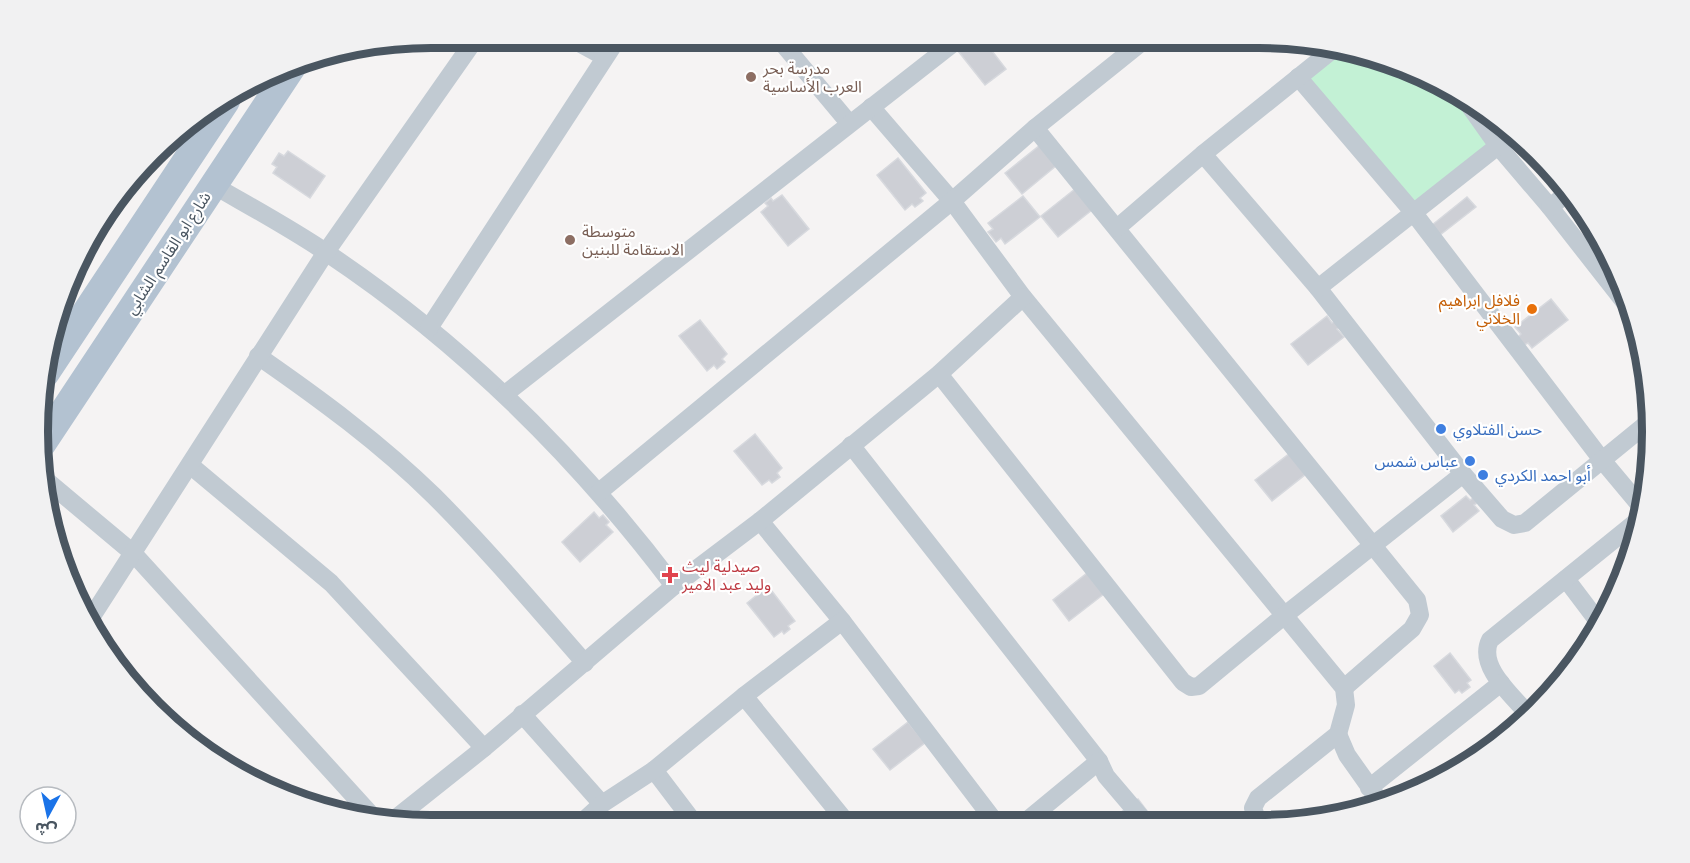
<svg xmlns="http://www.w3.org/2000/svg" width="1690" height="863" viewBox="0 0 1690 863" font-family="'Fira Sans Condensed','Noto Sans Arabic',sans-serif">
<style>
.green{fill:#c3f1d5}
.building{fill:#cdcfd5;stroke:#d7d9de;stroke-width:1.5}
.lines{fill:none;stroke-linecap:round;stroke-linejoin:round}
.minor{stroke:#c1cad2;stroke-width:18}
.primary{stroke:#b3c2d1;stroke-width:28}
.education-dot{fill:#8d6e63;stroke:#fff;stroke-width:2}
.food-dot{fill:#e8710a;stroke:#fff;stroke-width:2}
.shop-dot{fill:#3f7fe0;stroke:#fff;stroke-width:2}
.health-dot{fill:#e0444e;stroke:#fff;stroke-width:2}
.labels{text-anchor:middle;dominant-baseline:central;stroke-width:4.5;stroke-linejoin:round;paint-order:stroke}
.education-label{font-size:16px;fill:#785e54;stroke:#fff;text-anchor:start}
.street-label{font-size:16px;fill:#4a5661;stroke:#fff}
.food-label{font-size:16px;fill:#c56008;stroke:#fff;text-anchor:end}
.shop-label{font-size:16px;fill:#366cbe;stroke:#fff;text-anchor:start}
.health-label{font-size:16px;fill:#be3a42;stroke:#fff;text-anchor:start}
.rim{fill:none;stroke:#4a5661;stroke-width:8}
</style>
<rect width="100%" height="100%" fill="#f5f3f3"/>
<!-- green -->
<path class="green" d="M1336 47C1365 52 1437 74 1457 94 1472 109 1485 129 1498 146L1413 212 1298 77Z"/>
<!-- building -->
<g class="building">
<path d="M967 38 971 41 974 38H982L1006 69 985 85 958 51Z"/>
<path d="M1040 145 1056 166 1022 194 1005 173Z"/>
<path d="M288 151 325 176 310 198 273 173 277 167 272 164 279 153 284 156Z"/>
<path d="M898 158 926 193 920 198 923 201 915 207 912 204 905 210 877 175Z"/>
<path d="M1075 189 1092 210 1058 237 1041 216Z"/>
<path d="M782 195 809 229 788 246 761 212 768 206 765 203 771 198 773 201Z"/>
<path d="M1023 196 1040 217 1005 244 1001 238 996 242 988 232 993 229 988 223Z"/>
<path d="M1467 197 1476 207 1440 235 1432 225Z"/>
<path d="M1551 299 1568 320 1532 348 1528 343 1524 345 1517 338 1521 334 1515 327Z"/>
<path d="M1327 316 1332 323 1336 320 1341 326 1337 329 1344 337 1308 365 1291 344Z"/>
<path d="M700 320 727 354 722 359 725 362 717 369 714 365 707 371 679 336Z"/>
<path d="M755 434 782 468 777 473 780 477 772 483 769 480 762 485 734 451Z"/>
<path d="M1290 453 1306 474 1272 501 1255 480Z"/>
<path d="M1466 496 1470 500 1473 498 1477 503 1474 505 1479 511 1453 532 1441 516Z"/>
<path d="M594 512 599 518 603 515 609 522 606 525 613 532 580 562 562 542Z"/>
<path d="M1087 573 1104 594 1069 621 1053 600Z"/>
<path d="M768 586 795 621 788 626 790 629 784 634 782 631 774 637 747 603Z"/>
<path d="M1450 653 1471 680 1467 683 1470 687 1462 693 1459 690 1455 693 1434 666Z"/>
<path d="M908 722 925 743 890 770 873 749Z"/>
<path d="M1138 799 1156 823H1126L1119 814Z"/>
</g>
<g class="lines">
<!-- minor -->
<g class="minor">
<path d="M570 38 605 57"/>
<path d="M778 38 849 123"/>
<path d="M1298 77 1413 212 1602 460 1643 509"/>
<path d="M1464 98 1498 146 1550 207 1633 313"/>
<path d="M871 107 952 201 1023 297 1344 688 1346 705 1338 734 1258 798 1253 808 1258 822"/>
<path d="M1035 128 1417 600 1420 615 1412 629 1344 688"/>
<path d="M1203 154 1318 288 1463 474 1502 519 1514 525 1525 523 1650 421"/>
<path d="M213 185C251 207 290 228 327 253 462 343 576 456 674 586"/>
<path d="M1550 207 1569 192"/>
<path d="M1117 228 1203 154 1336 47"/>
<path d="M1318 288 1498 146"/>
<path d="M429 328 618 38"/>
<path d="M258 356C320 399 380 443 434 496 487 549 535 606 585 663"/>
<path d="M939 374 1183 682 1191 687 1199 686 1285 615 1463 474"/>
<path d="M505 394 960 38"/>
<path d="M851 445 1099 761 1106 776 1146 823"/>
<path d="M190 465 331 583 484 748"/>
<path d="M41 476 133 553 375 819"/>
<path d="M599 492 952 201 1035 128 1147 38"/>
<path d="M760 521 842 621 996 823"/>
<path d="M1566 579 1600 624"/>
<path d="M89 621 326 252 476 38"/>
<path d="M744 696 847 823"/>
<path d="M522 714 602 804"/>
<path d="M1528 714C1512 695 1477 666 1490 640L1642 517"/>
<path d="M1338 734 1347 755 1381 803"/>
<path d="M654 770 695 824"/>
<path d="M1369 788 1501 683"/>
<path d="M391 822 484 748 674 586 760 521 939 374 1023 297"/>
<path d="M1024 823 1099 761"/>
<path d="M580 824 602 804 654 770 744 696 842 621"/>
</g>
<!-- primary -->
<g class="primary">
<path d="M45 374 226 101"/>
<path d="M42 444 294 64"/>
</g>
</g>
<!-- markers -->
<g class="education-dot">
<circle cx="751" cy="77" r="6"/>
<circle cx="570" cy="240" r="6"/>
</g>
<circle class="food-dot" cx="1532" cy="309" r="6"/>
<g class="shop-dot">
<circle cx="1441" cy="429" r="6"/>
<circle cx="1470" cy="461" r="6"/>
<circle cx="1483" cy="475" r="6"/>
</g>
<path class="health-dot" d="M667 566h6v6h6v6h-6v6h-6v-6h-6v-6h6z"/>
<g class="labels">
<!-- education labels -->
<g class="education-label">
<text x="763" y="68">مدرسة بحر<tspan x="763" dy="18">العرب الأساسية</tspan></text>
<text x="582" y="231">متوسطة<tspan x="582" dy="18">الاستقامة للبنين</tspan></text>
</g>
<!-- street labels -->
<g class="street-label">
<text transform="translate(168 253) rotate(-57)">شارع ابو القاسم الشابي</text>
</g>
<!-- food labels -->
<g class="food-label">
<text x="1520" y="300">فلافل ابراهيم<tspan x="1520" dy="18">الخلاني</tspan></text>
</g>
<!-- shop labels -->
<g class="shop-label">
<text x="1453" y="429">حسن الفتلاوي</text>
<text x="1458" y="461" text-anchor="end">عباس شمس</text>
<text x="1495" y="475">أبو احمد الكردي</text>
</g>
<!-- health labels -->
<g class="health-label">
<text x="682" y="566">صيدلية ليث<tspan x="682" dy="18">وليد عبد الامير</tspan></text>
</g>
</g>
<!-- crop -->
<path d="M0 0H1690V863H0ZM431 48H1259A383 383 0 0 1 1642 431V432A383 383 0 0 1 1259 815H431A383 383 0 0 1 48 432V431A383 383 0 0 1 431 48Z" fill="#f1f1f2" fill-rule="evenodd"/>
<path class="rim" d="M431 48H1259A383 383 0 0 1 1642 431V432A383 383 0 0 1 1259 815H431A383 383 0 0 1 48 432V431A383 383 0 0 1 431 48Z"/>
<!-- north arrow -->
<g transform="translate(48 815) rotate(188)"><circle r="28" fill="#ffffff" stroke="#b7bbc0" stroke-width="1.5"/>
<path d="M0-4.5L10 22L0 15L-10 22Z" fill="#1a73e8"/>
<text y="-9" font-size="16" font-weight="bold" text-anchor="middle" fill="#4a5661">ش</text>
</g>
</svg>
